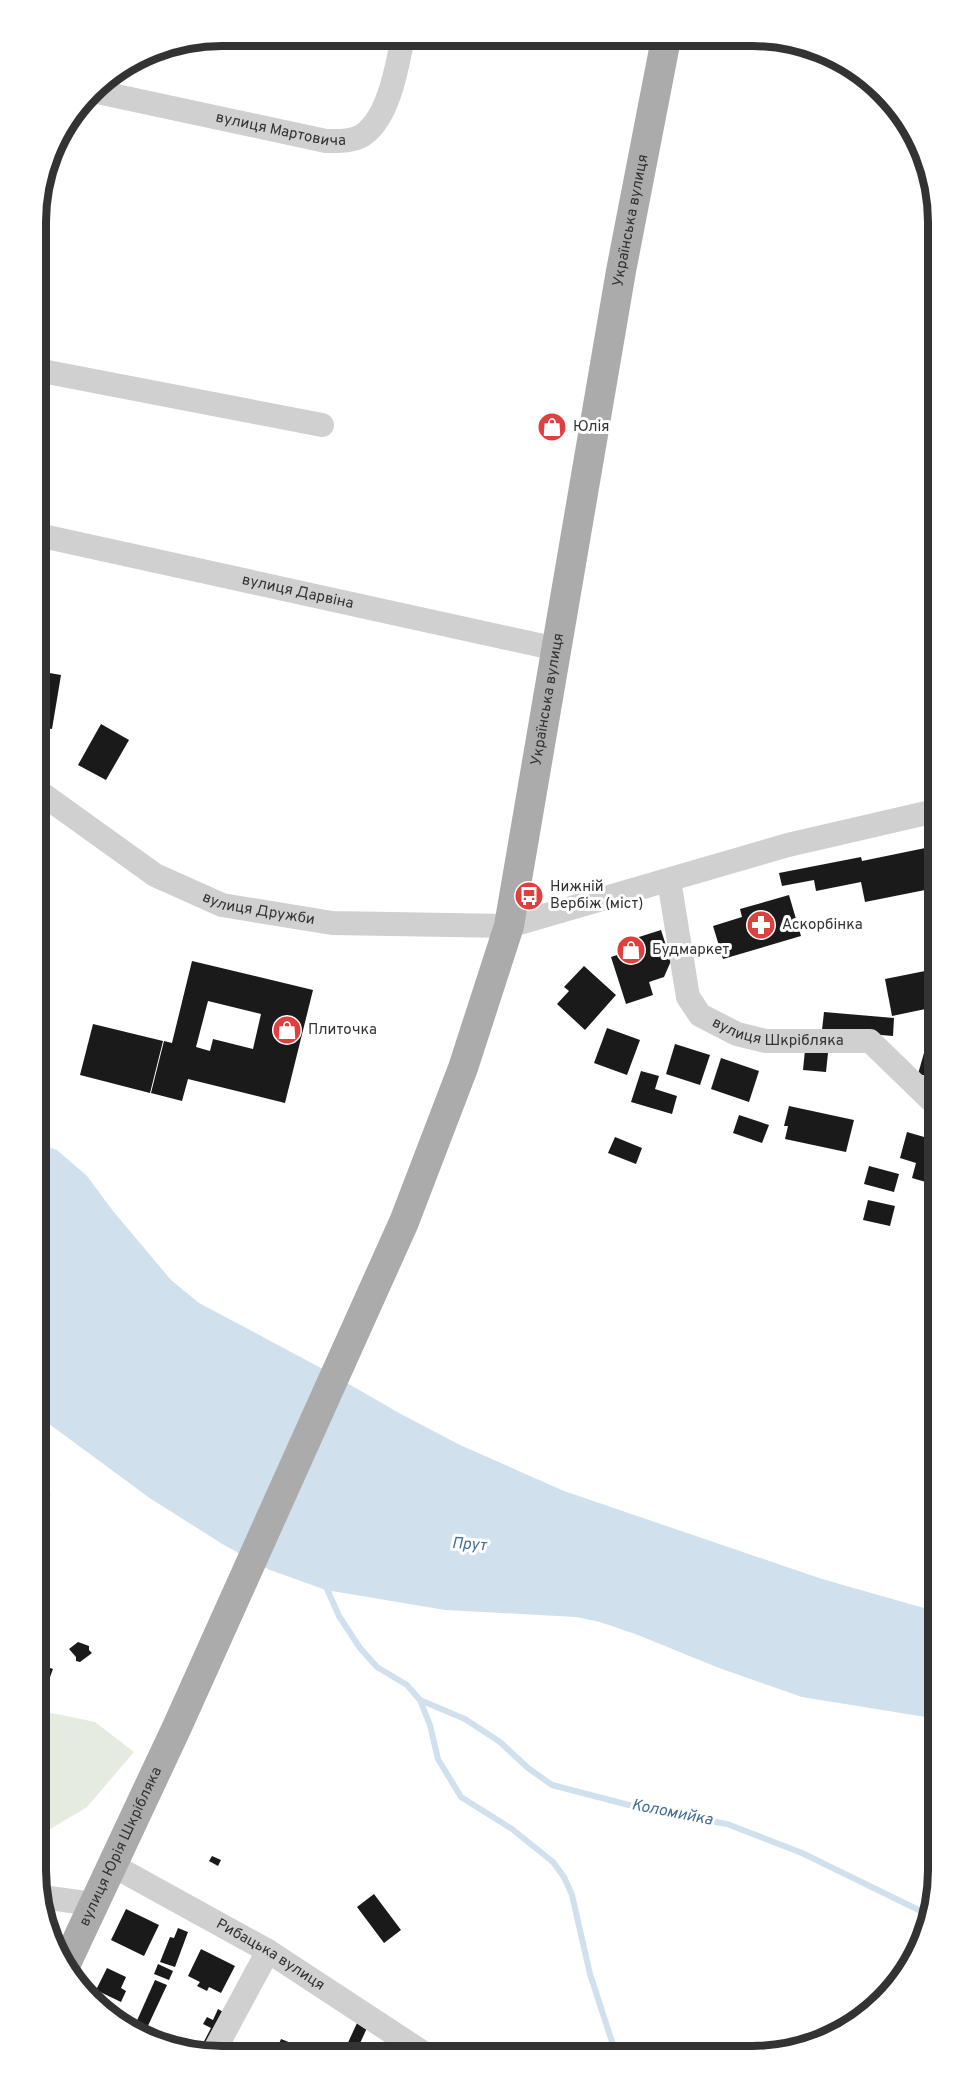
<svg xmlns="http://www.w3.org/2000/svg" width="975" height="2093" viewBox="0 0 975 2093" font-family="Overpass,sans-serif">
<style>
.green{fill:#e5ecdf}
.water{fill:#d0e0ed}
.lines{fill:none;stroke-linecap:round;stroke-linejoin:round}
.stream{stroke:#d0e0ed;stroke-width:6}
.building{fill:#1a1a1a;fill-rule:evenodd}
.minor{stroke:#d0d0d0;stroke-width:24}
.major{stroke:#ababab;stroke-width:30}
.labels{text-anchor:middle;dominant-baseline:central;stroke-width:6;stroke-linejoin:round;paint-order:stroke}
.street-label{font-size:15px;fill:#333;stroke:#fff}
.poi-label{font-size:15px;fill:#333;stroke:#fff;text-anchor:start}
.water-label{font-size:16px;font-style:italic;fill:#426e94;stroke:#fff}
.rim{fill:none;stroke:#333;stroke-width:8}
</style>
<rect width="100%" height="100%" fill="#fff"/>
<!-- green -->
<g class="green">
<path d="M41 1491 51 1494 41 1521Z"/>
<path d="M42 1711 95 1722 134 1752 87 1807 42 1834Z"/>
</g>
<!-- water -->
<path class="water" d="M40 1144 57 1150 87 1176 113 1211 171 1280 199 1303 321 1368 399 1413 460 1445 564 1491 822 1579 938 1612V1719L802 1697 719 1668 638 1635 600 1622 576 1617 445 1610 326 1590 270 1570 224 1545 151 1499 41 1418Z"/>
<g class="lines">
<!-- stream -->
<g class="stream">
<path d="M324 1582 339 1616 360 1648 377 1667 407 1685 420 1700 430 1725 438 1759 461 1797 512 1829 553 1862 564 1877 572 1895 590 1974 615 2051"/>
<path d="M420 1700 465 1719 500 1742 528 1768 552 1785 648 1810 727 1824 802 1853 931 1916"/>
</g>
</g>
<!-- building -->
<g class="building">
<path d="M38 671 61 675 52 729 38 727Z"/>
<path d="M101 724 129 740 106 780 78 765Z"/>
<path d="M935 846V888L865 902 861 882 816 891 814 880 782 886 779 873 861 857 862 861Z"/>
<path d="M789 895 801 936 723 959 713 926 742 917 740 909Z"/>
<path d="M661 930 671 961 664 977 649 982 653 995 626 1004 611 957 623 953 620 943Z"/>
<path d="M192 961 313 990 285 1103 188 1079 182 1101 151 1093 164 1041 172 1043ZM208 1001 261 1014 253 1049 213 1039 210 1051 196 1047Z"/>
<path d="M584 966 616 995 585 1030 557 1004 569 991 564 987Z"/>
<path d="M935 969V1007L892 1016 885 979Z"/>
<path d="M824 1012 894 1018 893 1036 822 1030Z"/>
<path d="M93 1024 163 1041 150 1093 80 1075Z"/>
<path d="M607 1028 640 1040 627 1075 594 1063Z"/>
<path d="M675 1044 710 1055 700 1085 666 1074Z"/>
<path d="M926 1046 936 1048V1078L918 1074Z"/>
<path d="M805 1050 828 1053 826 1072 803 1070Z"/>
<path d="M721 1058 759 1071 749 1102 711 1089Z"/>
<path d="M641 1071 659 1076 655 1089 677 1096 672 1114 631 1102Z"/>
<path d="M789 1106 854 1120 846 1152 785 1139 788 1126H784Z"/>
<path d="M739 1115 769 1125 762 1143 733 1133Z"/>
<path d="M907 1132 931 1139 928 1151 936 1153V1185L912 1178 916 1163 900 1158Z"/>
<path d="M615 1137 642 1148 636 1164 608 1153Z"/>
<path d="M869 1166 899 1174 894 1192 864 1184Z"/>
<path d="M868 1200 895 1206 890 1226 863 1220Z"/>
<path d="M78 1642 89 1646V1650L92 1653 80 1662 76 1661V1657L69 1649Z"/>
<path d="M42 1665 53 1669 46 1688 42 1686Z"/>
<path d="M212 1856 221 1860 218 1866 209 1861Z"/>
<path d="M374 1894 401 1930 384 1943 357 1907Z"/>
<path d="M126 1909 159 1925 144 1956 111 1940Z"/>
<path d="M178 1928 188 1932 175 1967 160 1962 170 1937 174 1938Z"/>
<path d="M201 1949 235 1966 221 1993 209 1987 207 1991 197 1986 200 1982 188 1976Z"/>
<path d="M158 1964 173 1971 169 1980 154 1974Z"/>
<path d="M107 1968 126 1977 121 1988 126 1991 121 2002 96 1990Z"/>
<path d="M155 1980 167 1985 146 2030 135 2025Z"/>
<path d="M218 2009 230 2016 204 2052 200 2049 211 2028 203 2024 207 2017 213 2020Z"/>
<path d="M357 2023 367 2028 356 2052 346 2047Z"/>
<path d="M281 2039 291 2043 288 2049 296 2053H275Z"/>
<path d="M187 2043 197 2047 194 2052 185 2048Z"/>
</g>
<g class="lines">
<!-- minor -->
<g class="minor">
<path id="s1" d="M93 91 326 141C338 141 352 142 363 135 389 117 397 67 403 37"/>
<path d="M37 370 322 425"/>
<path id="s2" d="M38 535 557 649"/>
<path id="s3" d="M38 791 155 875 222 905 332 923 509 926 788 845 935 811"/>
<path id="s4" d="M669 880 688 997 700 1015 737 1034 766 1041H870L936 1105"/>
<path id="s5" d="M112 1865 268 1951 422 2052"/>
<path d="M42 1897 93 1904"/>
<path d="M213 2053 268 1951"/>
</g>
<!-- major -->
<path class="major" id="s6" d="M64 1968 177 1727 404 1222 463 1068 509 926 621 271 666 39"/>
</g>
<!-- icons -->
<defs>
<g id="shop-disc" transform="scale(1.5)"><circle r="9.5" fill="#e03f3f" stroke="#fff"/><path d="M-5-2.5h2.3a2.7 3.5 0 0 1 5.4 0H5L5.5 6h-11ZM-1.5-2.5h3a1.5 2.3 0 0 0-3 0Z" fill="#fff"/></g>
<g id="bus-disc" transform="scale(1.5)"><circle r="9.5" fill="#e03f3f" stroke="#fff"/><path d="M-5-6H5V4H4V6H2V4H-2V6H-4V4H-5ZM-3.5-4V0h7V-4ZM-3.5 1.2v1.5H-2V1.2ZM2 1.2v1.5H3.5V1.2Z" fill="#fff"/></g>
<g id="pharmacy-disc" transform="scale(1.5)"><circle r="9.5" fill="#e03f3f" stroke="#fff"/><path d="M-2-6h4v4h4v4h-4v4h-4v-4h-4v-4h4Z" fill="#fff"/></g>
</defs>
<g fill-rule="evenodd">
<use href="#shop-disc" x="552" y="427"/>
<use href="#bus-disc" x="529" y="896"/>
<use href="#pharmacy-disc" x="761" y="925"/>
<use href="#shop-disc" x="631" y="950"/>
<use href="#shop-disc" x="287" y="1030"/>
</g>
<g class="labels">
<!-- street labels -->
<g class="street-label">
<text stroke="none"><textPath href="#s1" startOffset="192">вулиця Мартовича</textPath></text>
<text stroke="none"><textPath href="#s6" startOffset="1850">Українська вулиця</textPath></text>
<text stroke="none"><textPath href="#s2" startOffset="266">вулиця Дарвіна</textPath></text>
<text stroke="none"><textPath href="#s6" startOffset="1364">Українська вулиця</textPath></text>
<text stroke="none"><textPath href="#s3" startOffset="254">вулиця Дружби</textPath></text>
<text stroke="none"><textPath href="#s4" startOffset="222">вулиця Шкрібляка</textPath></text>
<text stroke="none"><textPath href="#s6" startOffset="134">вулиця Юрія Шкрібляка</textPath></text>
<text stroke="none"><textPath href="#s5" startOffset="182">Рибацька вулиця</textPath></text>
</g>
<!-- poi labels -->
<g class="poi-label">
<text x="573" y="427">Юлія</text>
<text x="550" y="887">Нижній<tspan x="550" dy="17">Вербіж (міст)</tspan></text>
<text x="782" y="925">Аскорбінка</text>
<text x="652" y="950">Будмаркет</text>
<text x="308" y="1030">Плиточка</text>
</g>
<!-- water labels -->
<g class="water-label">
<text transform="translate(469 1545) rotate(4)">Прут</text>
<text transform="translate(672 1813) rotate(11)">Коломийка</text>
</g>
</g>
<!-- crop -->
<path d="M0 0H975V2093H0ZM222 46H752A176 176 0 0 1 928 222V1870A176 176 0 0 1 752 2046H222A176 176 0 0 1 46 1870V222A176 176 0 0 1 222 46Z" fill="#fff" fill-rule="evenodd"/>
<path class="rim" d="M222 46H752A176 176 0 0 1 928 222V1870A176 176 0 0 1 752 2046H222A176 176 0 0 1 46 1870V222A176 176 0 0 1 222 46Z"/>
</svg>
